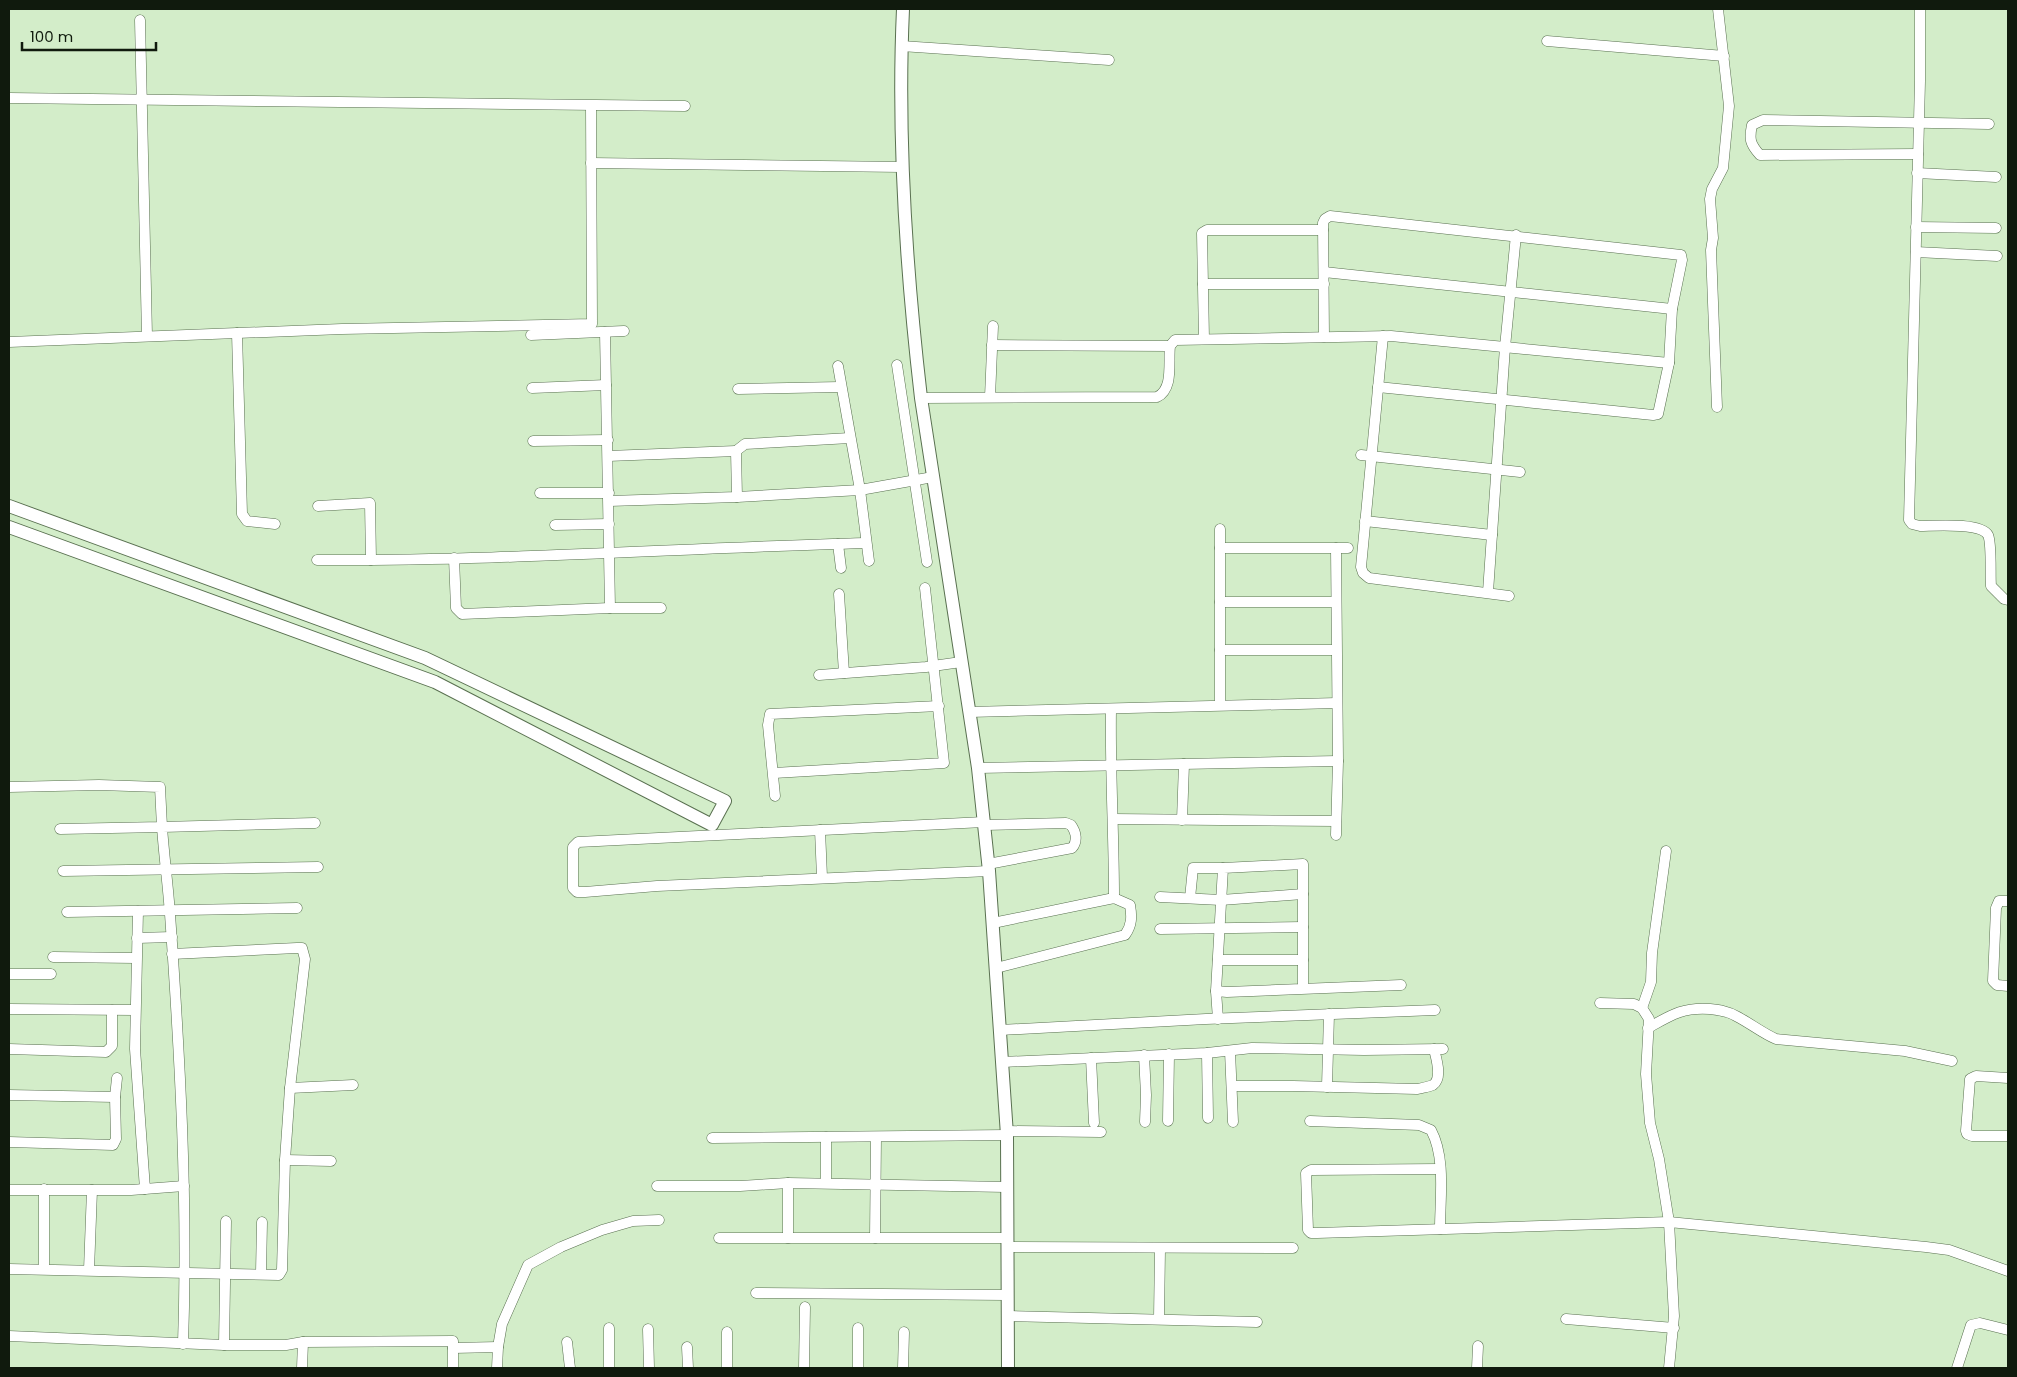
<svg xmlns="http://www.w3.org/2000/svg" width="2017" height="1377" viewBox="0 0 2017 1377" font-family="Poppins,sans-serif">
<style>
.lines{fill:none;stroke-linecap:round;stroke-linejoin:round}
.minor-casing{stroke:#597050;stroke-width:11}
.tertiary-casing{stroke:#597050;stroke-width:14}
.minor{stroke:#fff;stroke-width:10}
.tertiary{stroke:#fff;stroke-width:12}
</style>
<rect width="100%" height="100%" fill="#d3edc9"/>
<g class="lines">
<!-- minor casing -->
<g class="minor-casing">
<g id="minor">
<path d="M1920 9V81L1909 520 1912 524 1920 526C1934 526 1980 522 1988 535 1992 543 1990 576 1991 586L2004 599 2008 600"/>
<path d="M140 20 147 336"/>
<path d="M1547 41 1724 56"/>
<path d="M901 46 1109 60"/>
<path d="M9 98 685 106"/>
<path d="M1918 154 1760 155C1750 144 1749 139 1752 125L1763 120 1989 124"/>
<path d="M591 163 902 167"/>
<path d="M1917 173 1996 177"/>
<path d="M1916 227 1996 228"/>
<path d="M1916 252 1997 256"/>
<path d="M1324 272 1672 309"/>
<path d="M1203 284H1324"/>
<path d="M605 332 610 608"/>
<path d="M237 333 242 514 247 521 275 524"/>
<path d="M531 335 624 331"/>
<path d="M1383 336 1361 567 1363 573 1369 578 1509 596"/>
<path d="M1324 337 1323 223 1325 219 1330 216 1681 255 1682 260 1672 309 1669 363 1658 414 1653 415 1378 387"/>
<path d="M1204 339 1202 233 1207 230H1323"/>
<path d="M9 342 342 329 592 324 591 106"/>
<path d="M992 345 1170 346"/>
<path d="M897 365 927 562"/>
<path d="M838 366 860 490 869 561"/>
<path d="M532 388 606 385"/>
<path d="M738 389 840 387"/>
<path d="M990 397 993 326"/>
<path d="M921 398 1157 397C1174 389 1168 362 1170 346L1175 340 1391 336 1669 363"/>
<path d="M1717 407 1711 250 1713 238 1710 199 1712 189 1723 168 1729 106 1718 9"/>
<path d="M533 441 608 440"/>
<path d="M1361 455 1520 472"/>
<path d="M608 456 736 451"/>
<path d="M540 493H609"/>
<path d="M737 497 736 451 745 444 850 438"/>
<path d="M609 501 737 497 860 490 933 477"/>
<path d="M318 506 370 503 371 560"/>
<path d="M1365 521 1492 535"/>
<path d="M555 525 609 524"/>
<path d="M1220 529V705"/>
<path d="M838 544 841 568"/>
<path d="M1220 548H1348"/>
<path d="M454 558 456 608 462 614 610 608H661"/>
<path d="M317 560C500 561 683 548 866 543"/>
<path d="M1488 592 1505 347 1516 235"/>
<path d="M839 594 844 673"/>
<path d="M1220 602H1336"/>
<path d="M1220 650H1336"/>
<path d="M819 675 926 667 961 662"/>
<path d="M1111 709C1110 772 1114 835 1114 898"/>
<path d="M969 712 1337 703"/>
<path d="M978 768 1338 761"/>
<path d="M774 773 944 763 925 588"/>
<path d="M9 787 99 785 160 787 162 827 60 829"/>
<path d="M775 796 768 725 770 714 939 706"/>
<path d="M1113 819 1336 821"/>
<path d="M1182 820 1184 764"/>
<path d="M984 822 578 842 573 847V888L577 892H585L657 886 989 871"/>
<path d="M984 825 1066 823 1071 825C1076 832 1078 841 1072 848L988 864"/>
<path d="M820 830 822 877"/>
<path d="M1336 835 1338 761 1336 548"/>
<path d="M63 871 318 867"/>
<path d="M1160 897 1221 900 1303 894"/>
<path d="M1190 898 1193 868H1223"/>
<path d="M2008 901H1999L1996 908 1993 981 1997 985 2008 986"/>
<path d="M138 911 135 1049 145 1189"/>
<path d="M67 912 297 908"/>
<path d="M993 923 1114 898 1130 905C1132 917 1132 925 1125 935L996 968"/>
<path d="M1160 929 1303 927"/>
<path d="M137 938 172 937"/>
<path d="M53 957 136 958"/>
<path d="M1218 960H1303"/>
<path d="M9 974H51"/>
<path d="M1303 989V864L1223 868 1216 991 1227 992 1401 985"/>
<path d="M1216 991 1218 1019"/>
<path d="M1600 1003 1634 1004 1642 1008 1649 1019 1646 1074 1650 1123 1659 1159 1669 1222 1674 1316 1669 1368"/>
<path d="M1642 1008 1651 982 1652 953 1666 851"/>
<path d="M9 1009 135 1010"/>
<path d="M1648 1028C1671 1015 1683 1007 1710 1009 1719 1010 1728 1011 1736 1016 1750 1023 1762 1033 1776 1039L1905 1051 1952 1061"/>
<path d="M1000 1030 1206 1019 1435 1010"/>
<path d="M9 1049 106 1052 112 1046V1010"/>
<path d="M1230 1051 1233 1122"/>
<path d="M1207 1053 1208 1118"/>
<path d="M1144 1055 1146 1095 1145 1122"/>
<path d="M1091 1058 1094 1123"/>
<path d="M1002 1062 1207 1053 1252 1048 1364 1050 1443 1049"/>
<path d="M2008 1078 1976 1076 1970 1079 1966 1131 1967 1134 1972 1136H2008"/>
<path d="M1232 1086H1293L1417 1089C1422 1088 1428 1087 1433 1085 1443 1078 1436 1058 1434 1049"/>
<path d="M1327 1087 1329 1014"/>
<path d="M290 1088 353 1085"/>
<path d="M9 1095 115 1097"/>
<path d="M1168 1121 1169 1054"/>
<path d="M1310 1121 1419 1125 1431 1130C1446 1158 1440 1198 1440 1229"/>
<path d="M1006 1131 1101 1132"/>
<path d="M712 1138 1007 1135"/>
<path d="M9 1142 113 1145 116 1139 115 1097 117 1078"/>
<path d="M285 1160 331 1161"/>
<path d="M1440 1169 1311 1170 1306 1173 1308 1230 1311 1233H1317L1669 1222 1926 1247 1949 1250 2008 1271"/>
<path d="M826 1183V1137"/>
<path d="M657 1186H740L788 1183 1006 1187"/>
<path d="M9 1190H131L184 1186"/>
<path d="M719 1238H1007"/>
<path d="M788 1238V1183"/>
<path d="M875 1238 876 1137"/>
<path d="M1007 1247 1293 1248"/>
<path d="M9 1269 279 1275 282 1270 285 1160 290 1088 305 959 302 948H297L172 954"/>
<path d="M44 1269V1189"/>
<path d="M89 1270 92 1190"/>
<path d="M261 1273 262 1222"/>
<path d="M756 1293 1006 1295"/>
<path d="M1007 1316 1257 1322"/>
<path d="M1159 1319 1160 1249"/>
<path d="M1566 1319 1674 1328"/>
<path d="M858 1328V1368"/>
<path d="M648 1329 649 1368"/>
<path d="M9 1336 224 1345H286L303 1342"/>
<path d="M567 1342 570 1368"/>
<path d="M183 1344C188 1200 180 1057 170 914 168 885 164 856 162 827L315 823"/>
<path d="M224 1345 226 1221"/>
<path d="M498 1347 502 1324 528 1265 561 1247 602 1230 633 1221 659 1220"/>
<path d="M687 1347 688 1368"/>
<path d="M302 1368 303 1342 453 1341V1348L498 1347 497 1368"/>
<path d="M453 1368V1348"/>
<path d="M609 1368V1328"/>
<path d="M727 1368V1332"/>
<path d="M804 1368 805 1307"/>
<path d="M903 1368 904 1332"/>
<path d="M1477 1368 1478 1346"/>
<path d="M1957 1368 1971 1325 1980 1323 2008 1330"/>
</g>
</g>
<!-- tertiary casing -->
<g class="tertiary-casing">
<g id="tertiary">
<path d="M903 9C897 139 906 269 921 398L978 768 989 871 1007 1135 1008 1368"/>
<path d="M9 506 425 658 725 801 712 825 435 682 9 527"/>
</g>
</g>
<!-- minor -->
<use href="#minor" class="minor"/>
<!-- tertiary -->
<use href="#tertiary" class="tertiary"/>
</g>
<!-- border -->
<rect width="2017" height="1377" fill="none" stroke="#101a0d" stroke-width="20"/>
<!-- scale -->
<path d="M22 42v8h134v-8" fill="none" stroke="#101a0d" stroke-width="2.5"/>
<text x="30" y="42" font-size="15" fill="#101a0d" stroke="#d3edc9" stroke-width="4" paint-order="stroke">100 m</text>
</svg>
